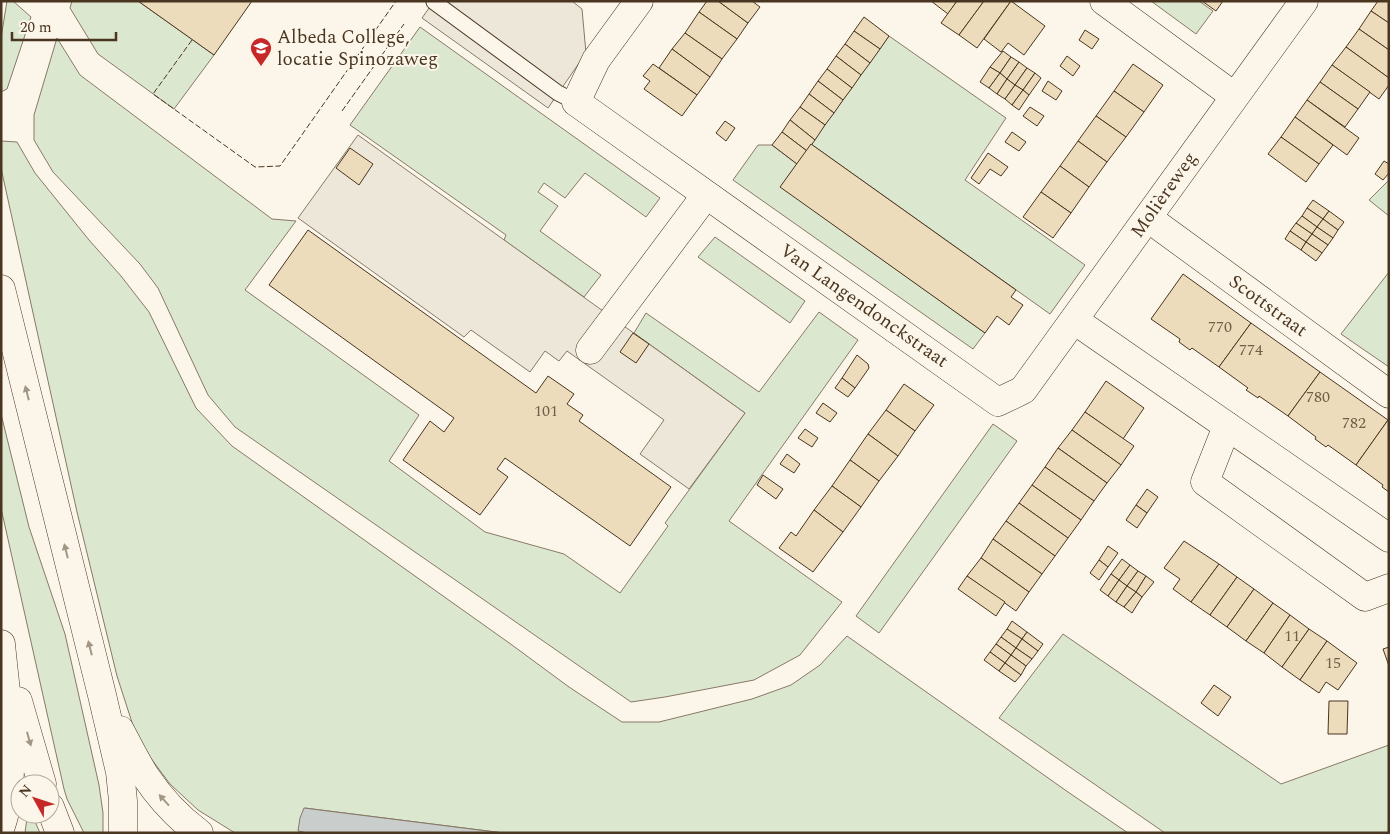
<svg xmlns="http://www.w3.org/2000/svg" width="1390" height="834" viewBox="0 0 1390 834" font-family="Spectral,serif">
<style>
.green{fill:#dce7d0;stroke:#887966}
.parking{fill:#ede7d9;stroke:#887966}
.water{fill:#c9cecd;stroke:#887966}
.building{fill:#ecdcbc;stroke:#4a3520}
.lines{fill:none;stroke-linecap:round;stroke-linejoin:round}
.service-casing{stroke:#4a3520;stroke-width:17}
.minor-casing{stroke:#4a3520;stroke-width:29}
.trunk-casing{stroke:#4a3520;stroke-width:29}
.service{stroke:#fbf6e9;stroke-width:15}
.minor{stroke:#fbf6e9;stroke-width:28}
.trunk{stroke:#fbf6e9;stroke-width:28}
.fence{stroke:#4a3520;stroke-width:1;stroke-dasharray:6 2.5;stroke-linecap:butt}
.oneway{fill:#a29684}
.labels{text-anchor:middle;dominant-baseline:central;stroke-width:4;stroke-linejoin:round;paint-order:stroke}
.number-label{font-size:16px;fill:#725f47}
.poi-label{font-size:19px;fill:#4a3520;stroke:#fbf6e9;text-anchor:start}
.street-label{font-size:19px;fill:#4a3520;stroke:#fbf6e9}
</style>
<rect width="100%" height="100%" fill="#fbf6e9"/>
<!-- green -->
<g class="green">
<path d="M7 1H13L31 17 7 89 1 92V38Z"/>
<path d="M72 1H138L214 55 174 109 98 54 70 8Z"/>
<path d="M1151 1H1199L1213 11 1196 34Z"/>
<path d="M420 27 660 198 646 217 585 173 565 198 544 183 538 192 558 206 540 231 601 275 584 297 504 240 506 235 350 125Z"/>
<path d="M889 36 1006 118 965 180 1085 265 1050 314 811 144Z"/>
<path d="M57 38 80 75 272 219 296 221 245 290 419 415 389 461 485 532 564 554 620 593 668 526 665 523 745 413 634 333 646 313 759 392 819 312 858 340 729 521 842 602 800 655 754 680 665 697 631 702 235 427 208 395 158 288 140 264 53 172 34 140V115Z"/>
<path d="M1 141 17 142 35 173 89 240 121 276 149 312 196 408 232 446 512 645 569 687 622 722H659L752 699 791 685 820 665 847 636 1068 792 1128 833H504L305 808 299 831 308 833H235L198 810 170 784 138 741 117 676 77 512 1 168Z"/>
<path d="M758 145H772L797 164 781 187 985 333 973 349 733 180Z"/>
<path d="M1389 180V216L1369 200Z"/>
<path d="M715 237 805 301 790 323 698 257Z"/>
<path d="M1389 272V367L1341 334Z"/>
<path d="M1 414 29 527 65 634 99 785 103 813V833H84L67 799 64 789 1 508Z"/>
<path d="M993 424 1017 441 879 633 856 616Z"/>
<path d="M1063 634 1281 784 1389 745V833H1165L999 718Z"/>
<path d="M33 817 40 833H25L27 818Z"/>
</g>
<!-- parking -->
<g class="parking">
<path d="M434 1H572L582 9 586 53 548 108 422 18Z"/>
<path d="M358 135 745 413 689 489 640 454 664 420 567 351 559 361 545 351 530 372 471 330 464 337 298 218Z"/>
</g>
<!-- water -->
<path class="water" d="M304 808 503 833H504H308L298 831 300 818Z"/>
<!-- building -->
<g class="building">
<path d="M138 1H252L214 55Z"/>
<path d="M707 1H718L748 23 737 39 699 12Z"/>
<path d="M718 1H752L760 7 748 23Z"/>
<path d="M931 1H957L948 14Z"/>
<path d="M957 1H984L959 35 941 23Z"/>
<path d="M984 1H1011L977 48 959 35Z"/>
<path d="M1011 1 1045 26 1024 55 1008 43 1001 52 984 39Z"/>
<path d="M1202 1H1223L1216 11Z"/>
<path d="M1378 1H1389V23L1371 11Z"/>
<path d="M1371 11 1389 23V50L1359 29Z"/>
<path d="M699 12 737 39 722 59 685 33Z"/>
<path d="M864 17 889 36 880 49 854 31Z"/>
<path d="M1359 29 1389 50V78L1346 47Z"/>
<path d="M1085 30 1099 39 1092 49 1079 40Z"/>
<path d="M854 31 880 49 870 63 845 44Z"/>
<path d="M685 33 722 59 710 77 672 49Z"/>
<path d="M845 44 870 63 861 75 836 56Z"/>
<path d="M1346 47 1389 78V85L1379 99 1332 65Z"/>
<path d="M672 49 710 77 697 95 659 68Z"/>
<path d="M1003 51 1011 57 1000 73 990 67Z"/>
<path d="M836 56 861 75 852 88 827 69Z"/>
<path d="M1067 56 1080 66 1073 76 1060 66Z"/>
<path d="M1011 57 1019 62 1007 79 1000 73Z"/>
<path d="M1019 62 1027 68 1015 85 1007 79Z"/>
<path d="M653 64 697 95 682 116 644 89 650 81 643 76Z"/>
<path d="M1133 64 1163 85 1144 112 1114 91Z"/>
<path d="M1332 65 1370 92 1358 109 1320 82Z"/>
<path d="M990 67 1000 73 989 88 980 82Z"/>
<path d="M1027 68 1035 73 1023 90 1015 85Z"/>
<path d="M827 69 852 88 843 100 818 81Z"/>
<path d="M1000 73 1007 79 997 94 989 88Z"/>
<path d="M1035 73 1041 78 1029 95 1023 90Z"/>
<path d="M1007 79 1015 85 1005 99 997 94Z"/>
<path d="M818 81 843 100 834 113 809 94Z"/>
<path d="M1048 81 1062 91 1056 100 1042 91Z"/>
<path d="M1320 82 1358 109 1345 127 1307 100Z"/>
<path d="M1015 85 1023 90 1012 105 1005 99Z"/>
<path d="M1023 90 1029 95 1019 110 1012 105Z"/>
<path d="M1114 91 1144 112 1126 137 1096 116Z"/>
<path d="M809 94 834 113 825 125 800 107Z"/>
<path d="M1307 100 1359 138 1347 155 1295 117Z"/>
<path d="M800 107 825 125 815 140 790 120Z"/>
<path d="M1030 107 1044 116 1037 126 1023 116Z"/>
<path d="M1096 116 1126 137 1107 162 1078 141Z"/>
<path d="M1295 117 1333 145 1319 164 1281 137Z"/>
<path d="M790 120 815 140 807 151 782 132Z"/>
<path d="M725 121 735 128 726 141 716 133Z"/>
<path d="M782 132 807 151 797 164 772 145Z"/>
<path d="M1012 132 1026 142 1019 151 1005 142Z"/>
<path d="M1281 137 1319 164 1306 182 1268 154Z"/>
<path d="M1078 141 1107 162 1089 187 1060 166Z"/>
<path d="M811 144 1016 290 1011 297 1023 305 1009 325 997 316 985 333 780 187Z"/>
<path d="M350 148 373 164 359 185 336 168Z"/>
<path d="M988 153 1008 167 1001 176 990 169 979 184 971 178Z"/>
<path d="M1384 161 1389 164V173L1383 180 1375 174Z"/>
<path d="M1060 166 1089 187 1071 213 1041 192Z"/>
<path d="M1041 192 1071 213 1053 238 1023 217Z"/>
<path d="M1313 200 1329 211 1323 219 1307 208Z"/>
<path d="M1307 208 1323 219 1317 227 1302 216Z"/>
<path d="M1329 211 1344 222 1338 230 1323 219Z"/>
<path d="M1302 216 1317 227 1312 234 1296 223Z"/>
<path d="M1323 219 1338 230 1333 238 1317 227Z"/>
<path d="M1296 223 1312 234 1306 242 1290 231Z"/>
<path d="M1317 227 1333 238 1328 245 1312 234Z"/>
<path d="M308 230 536 393 548 376 574 394 567 404 583 415 579 421 671 487 630 546 505 458 497 469 508 477 480 515 403 460 430 421 444 432 454 418 269 285Z"/>
<path d="M1290 231 1306 242 1301 250 1285 239Z"/>
<path d="M1312 234 1328 245 1322 253 1306 242Z"/>
<path d="M1306 242 1322 253 1316 261 1301 250Z"/>
<path d="M1183 274 1251 323 1219 367 1192 348 1190 350 1179 342 1180 339 1151 319Z"/>
<path d="M1251 323 1320 372 1288 416 1259 396 1258 398 1246 390 1248 388 1219 367Z"/>
<path d="M633 333 649 344 636 363 620 352Z"/>
<path d="M857 355 868 364 869 368 855 388 842 378Z"/>
<path d="M1320 372 1388 420 1356 465 1328 445 1326 447 1315 439 1316 437 1288 416Z"/>
<path d="M842 378 855 388 848 397 835 388Z"/>
<path d="M1106 381 1144 408 1123 439 1085 412Z"/>
<path d="M904 384 934 405 915 431 886 410Z"/>
<path d="M823 403 837 413 830 422 816 413Z"/>
<path d="M886 410 915 431 898 456 868 434Z"/>
<path d="M1085 412 1134 446 1121 465 1072 430Z"/>
<path d="M1388 420 1389 421V492L1382 487 1383 485 1356 465Z"/>
<path d="M805 429 818 438 812 447 798 438Z"/>
<path d="M1072 430 1121 465 1107 483 1058 448Z"/>
<path d="M868 434 898 456 879 481 850 460Z"/>
<path d="M1058 448 1107 483 1094 501 1045 467Z"/>
<path d="M787 454 800 464 794 473 780 464Z"/>
<path d="M850 460 879 481 861 507 832 486Z"/>
<path d="M1045 467 1094 501 1081 520 1032 485Z"/>
<path d="M763 475 783 489 776 499 757 485Z"/>
<path d="M1032 485 1081 520 1068 538 1019 503Z"/>
<path d="M832 486 861 507 843 532 814 510Z"/>
<path d="M1147 489 1158 497 1147 513 1136 505Z"/>
<path d="M1019 503 1068 538 1055 556 1006 521Z"/>
<path d="M1136 505 1147 513 1137 528 1126 520Z"/>
<path d="M814 510 843 532 813 572 779 548 791 532 796 536Z"/>
<path d="M1006 521 1055 556 1042 574 993 539Z"/>
<path d="M993 539 1042 574 1029 592 981 558Z"/>
<path d="M1184 541 1219 564 1191 602 1173 589 1180 579 1164 568Z"/>
<path d="M1108 546 1118 553 1108 567 1099 560Z"/>
<path d="M981 558 1029 592 1016 611 967 576Z"/>
<path d="M1122 559 1130 565 1119 580 1111 574Z"/>
<path d="M1099 560 1108 567 1099 580 1090 573Z"/>
<path d="M1219 564 1237 577 1210 615 1191 602Z"/>
<path d="M1130 565 1138 571 1127 586 1119 580Z"/>
<path d="M1138 571 1146 576 1136 592 1127 586Z"/>
<path d="M1111 574 1119 580 1108 596 1100 590Z"/>
<path d="M967 576 1005 602 996 616 958 589Z"/>
<path d="M1146 576 1154 582 1142 597 1136 592Z"/>
<path d="M1237 577 1254 589 1227 627 1210 615Z"/>
<path d="M1119 580 1127 586 1116 602 1108 596Z"/>
<path d="M1127 586 1136 592 1124 607 1116 602Z"/>
<path d="M1254 589 1273 603 1246 641 1227 627Z"/>
<path d="M1136 592 1142 597 1132 613 1124 607Z"/>
<path d="M1273 603 1290 615 1264 653 1246 641Z"/>
<path d="M1290 615 1309 629 1282 667 1264 653Z"/>
<path d="M1012 621 1027 632 1022 639 1007 629Z"/>
<path d="M1007 629 1022 639 1016 648 1001 637Z"/>
<path d="M1309 629 1327 641 1300 680 1282 667Z"/>
<path d="M1027 632 1043 644 1038 651 1022 639Z"/>
<path d="M1001 637 1016 648 1011 655 996 644Z"/>
<path d="M1022 639 1038 651 1032 659 1016 648Z"/>
<path d="M1327 641 1357 663 1338 690 1326 682 1319 693 1300 680Z"/>
<path d="M996 644 1011 655 1005 663 990 652Z"/>
<path d="M1389 647V666L1383 649Z"/>
<path d="M1016 648 1032 659 1026 666 1011 655Z"/>
<path d="M990 652 1005 663 999 671 984 660Z"/>
<path d="M1011 655 1026 666 1021 675 1005 663Z"/>
<path d="M1005 663 1021 675 1015 682 999 671Z"/>
<path d="M1214 685 1231 697 1218 716 1201 703Z"/>
<path d="M1329 701H1348L1347 734H1328Z"/>
</g>
<g class="lines">
<!-- service casing -->
<g class="service-casing">
<path id="service" d="M434 2 558 93 576 102"/>
</g>
<!-- minor casing -->
<g class="minor-casing">
<g id="minor">
<path d="M639 1 596 60 576 102 998 402 1023 390 1304 1"/>
<path d="M1104 1 1234 96"/>
<path d="M1148 218 1389 394"/>
<path d="M1074 320 1389 538"/>
<path d="M590 350 706 195"/>
<path d="M1227 426 1205 482 1365 597 1389 588"/>
</g>
</g>
<!-- trunk casing -->
<g class="trunk-casing">
<g id="trunk">
<path d="M1 289 102 695 120 772 123 801V833"/>
<path d="M1 644C6 698 19 774 1 826"/>
<path d="M18 701 42 784"/>
<path d="M120 730C128 745 136 762 146 777 160 798 179 818 199 833"/>
<path d="M50 807 60 833"/>
</g>
</g>
<!-- service -->
<use href="#service" class="service"/>
<!-- minor -->
<use href="#minor" class="minor"/>
<!-- trunk -->
<use href="#trunk" class="trunk"/>
<!-- fence -->
<g class="fence">
<path d="M192 40 153 94 255 167 280 166 396 1"/>
<path d="M342 111 404 24"/>
</g>
</g>
<!-- one-way arrows -->
<defs><path id="oneway-solid" d="M-6-.8H1V-3.2L6.5 0L1 3.2V.8H-6Z" transform="scale(1.25)"/></defs>
<g class="oneway">
<use href="#oneway-solid" transform="translate(27 393) rotate(-104)"/>
<use href="#oneway-solid" transform="translate(66 551) rotate(-104)"/>
<use href="#oneway-solid" transform="translate(90 648) rotate(-104)"/>
<use href="#oneway-solid" transform="translate(29 739) rotate(74)"/>
<use href="#oneway-solid" transform="translate(164 800) rotate(-132)"/>
</g>
<!-- icons -->
<defs>
<g id="school-pin" transform="scale(1.125)"><path d="M0 17L-7.5 6A9.5 9.5 0 1 1 7.5 6Z" fill="#c62828" stroke="#fbf6e9"/><path d="M0-5L7-2L0 1L-7-2ZM-4 1L0 2.5L4 1V4Q0 6-4 4Z" fill="#fff"/></g>
</defs>
<g fill-rule="evenodd">
<use href="#school-pin" x="261" y="48"/>
</g>
<g class="labels">
<!-- number labels -->
<g class="number-label">
<text x="1220" y="327">770</text>
<text x="1251" y="350">774</text>
<text x="1318" y="397">780</text>
<text x="546" y="411">101</text>
<text x="1354" y="423">782</text>
<text x="1292" y="636">11</text>
<text x="1333" y="663">15</text>
</g>
<!-- poi labels -->
<g class="poi-label">
<text x="277" y="37">Albeda College,<tspan x="277" dy="22">locatie Spinozaweg</tspan></text>
</g>
<!-- street labels -->
<g class="street-label">
<text transform="translate(1164 195) rotate(-55)">Molièreweg</text>
<text transform="translate(864 306) rotate(35)">Van Langendonckstraat</text>
<text transform="translate(1268 306) rotate(36)">Scottstraat</text>
</g>
</g>
<!-- border -->
<rect width="1390" height="834" fill="none" stroke="#4a3520" stroke-width="5"/>
<!-- north arrow -->
<g transform="translate(35 799) rotate(310)"><circle r="24" fill="#fbf6e9" stroke="#b4a999"/>
<path d="M0-4L9 19L0 12L-9 19Z" fill="#c62828"/>
<text y="-8" font-size="14" font-weight="bold" text-anchor="middle" fill="#4a3520">N</text>
</g>
<!-- scale -->
<path d="M12 32v8h104v-8" fill="none" stroke="#4a3520" stroke-width="2.5"/>
<text x="20" y="32" font-size="15" fill="#4a3520" stroke="#fbf6e9" stroke-width="4" paint-order="stroke">20 m</text>
</svg>
